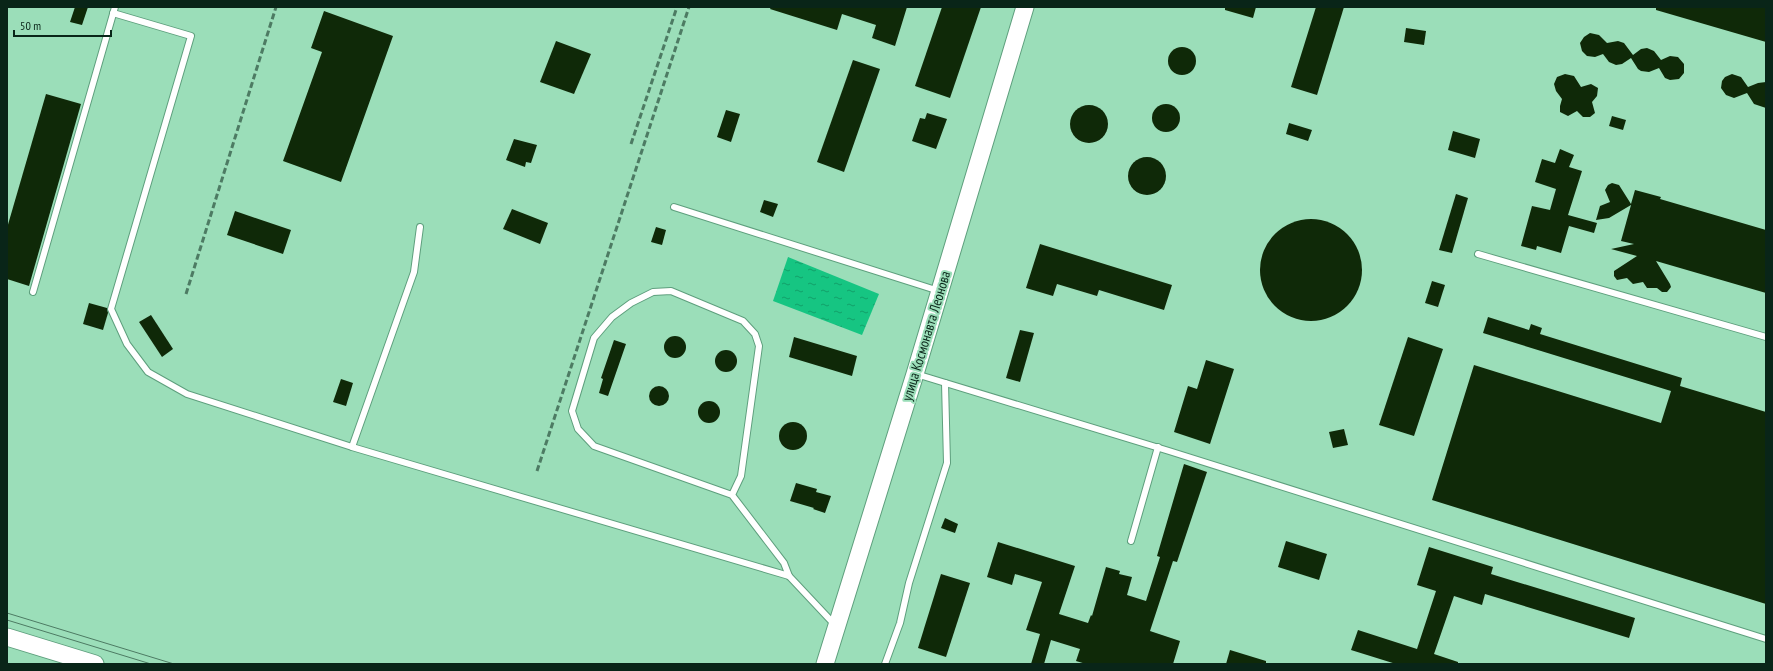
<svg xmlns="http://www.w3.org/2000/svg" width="1773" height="671" viewBox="0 0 1773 671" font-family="'PT Sans Narrow',sans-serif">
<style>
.water{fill:url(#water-ripples)}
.building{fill:#0f2908}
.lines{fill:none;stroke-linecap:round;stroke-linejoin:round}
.lane-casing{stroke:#5e9f7d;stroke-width:8}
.secondary-casing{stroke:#5e9f7d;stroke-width:19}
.lane{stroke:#fff;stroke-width:6}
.secondary{stroke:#fff;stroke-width:17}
.tram{stroke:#4d7b63;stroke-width:1}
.rail{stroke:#4d7b63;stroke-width:3;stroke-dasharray:6 3;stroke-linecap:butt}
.labels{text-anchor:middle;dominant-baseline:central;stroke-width:4;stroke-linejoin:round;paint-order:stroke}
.street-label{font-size:14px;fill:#092518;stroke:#9bdeb9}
</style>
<defs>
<pattern id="water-ripples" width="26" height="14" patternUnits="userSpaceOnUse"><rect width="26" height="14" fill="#16c582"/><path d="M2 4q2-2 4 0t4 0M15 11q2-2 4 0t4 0" fill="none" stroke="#12a069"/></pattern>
</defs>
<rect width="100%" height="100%" fill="#9bdeb9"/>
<!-- water -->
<path class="water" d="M788 257 879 294 862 335 773 301Z"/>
<!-- building -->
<g class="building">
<path d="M75 7H88L82 25 70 22Z"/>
<path d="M771 7H907L895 46 872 38 876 25 842 14 837 30 770 9Z"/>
<path d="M942 7H981L950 98 915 86Z"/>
<path d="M1225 7H1256L1253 18 1225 10Z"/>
<path d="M1316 7H1344L1317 95 1291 87Z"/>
<path d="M1656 7H1766V42L1656 10Z"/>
<path d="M324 11 393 36 341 182 283 161 322 52 311 48Z"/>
<path d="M1406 28 1426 31 1424 45 1404 42Z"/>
<path d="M1590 33 1599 35 1607 43 1618 41 1624 43 1633 55 1641 49 1647 48 1654 51 1661 60 1670 56 1678 57 1684 64V73L1679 79 1670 80 1665 78 1659 68 1649 72 1641 71 1638 69 1631 58 1622 64 1616 65 1609 62 1603 54 1595 57 1587 56 1582 51 1580 43 1584 37Z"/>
<path d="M556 41 591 54 574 94 540 82Z"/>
<circle cx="1182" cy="61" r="14"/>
<path d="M853 60 880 69 844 172 817 162Z"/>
<path d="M1565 74 1574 76 1581 87 1591 84 1598 88 1597 96 1592 102 1595 113 1590 117H1583L1577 111 1568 116 1560 112V106L1562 99 1556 91 1554 84 1557 77Z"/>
<path d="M1732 74 1741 77 1748 87 1758 83 1766 82V108L1754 104 1747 93 1734 98 1726 95 1721 88 1722 81 1725 77Z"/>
<path d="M46 94 81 104 29 286 7 279V228Z"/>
<circle cx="1166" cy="118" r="14"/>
<circle cx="1089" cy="124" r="19"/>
<path d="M726 110 740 114 731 142 717 137Z"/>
<path d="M927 113 947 119 936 149 912 141 920 118 925 119Z"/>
<path d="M1612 116 1626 120 1623 130 1609 126Z"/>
<path d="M1289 123 1312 130 1308 141 1286 134Z"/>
<path d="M1453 131 1480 139 1475 158 1448 150Z"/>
<path d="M514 139 537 145 531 163 526 162 525 167 506 160Z"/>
<path d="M1560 149 1574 155 1569 167 1582 171 1568 215 1597 223 1594 233 1569 226 1561 253 1537 246 1536 250 1521 246 1532 206 1550 210 1556 189 1535 182 1542 159 1555 163Z"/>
<circle cx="1147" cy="176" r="19"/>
<path d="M1612 183 1619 185 1631 204 1635 190 1661 197 1660 199 1766 230V293L1656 261 1670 284 1671 287 1667 292H1662L1657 288H1647L1643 282 1633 284 1627 278 1617 280 1614 276V271L1637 256 1611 249 1634 244 1621 241 1631 205 1609 218 1596 220 1600 206 1610 202 1605 190 1608 185Z"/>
<path d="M1456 194 1468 198 1452 253 1439 250Z"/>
<path d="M764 200 778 204 773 217 760 212Z"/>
<path d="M512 209 548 223 540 244 503 229Z"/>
<path d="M235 211 291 230 283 254 227 235Z"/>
<circle cx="1311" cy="270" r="51"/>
<path d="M656 227 666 230 662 245 651 242Z"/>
<path d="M1040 244 1172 285 1164 310 1099 290 1097 296 1057 284 1053 296 1026 288Z"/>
<path d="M1432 281 1445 285 1438 307 1425 303Z"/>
<path d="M89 303 107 308 108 313 103 330 83 324Z"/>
<path d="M151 315 173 349 162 357 139 322Z"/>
<path d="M1488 317 1529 330 1531 324 1542 328 1540 334 1682 378 1680 386 1766 412V604L1432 500 1474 365 1661 423 1671 391 1483 333Z"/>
<path d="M1020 330 1034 333 1020 382 1006 378Z"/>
<circle cx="675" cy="347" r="11"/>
<path d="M794 337 857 356 852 376 789 357Z"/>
<path d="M1408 337 1443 349 1414 436 1379 425Z"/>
<path d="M614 340 626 344 608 396 599 393 603 379 601 378Z"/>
<circle cx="726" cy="361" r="11"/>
<path d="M1206 360 1234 369 1210 444 1174 432 1188 386 1197 389Z"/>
<path d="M341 379 353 383 346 406 333 402Z"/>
<circle cx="659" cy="396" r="10"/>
<circle cx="709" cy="412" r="11"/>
<circle cx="793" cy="436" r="14"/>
<path d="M1344 429 1348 445 1333 448 1329 432Z"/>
<path d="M1184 464 1207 472 1177 562 1173 561 1150 631 1180 641 1173 664H1086L1076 661 1080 649 1051 640 1044 664H1031L1040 634 1026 630 1042 582 1015 574 1012 585 987 577 998 542 1075 566 1059 614 1088 623 1091 615 1092 616 1106 567 1120 571 1119 574 1132 577 1127 595 1146 601 1160 557 1157 556Z"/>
<path d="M796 483 817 489 816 492 831 496 825 513 813 509 814 508 790 501Z"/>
<path d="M945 518 958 524 955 533 941 528Z"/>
<path d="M1286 541 1327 554 1319 580 1278 567Z"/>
<path d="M1429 547 1493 567 1491 574 1635 618 1629 638 1485 594 1482 605 1454 596 1434 654 1458 662V664H1396L1351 650 1358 630 1417 649 1436 591 1417 585Z"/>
<path d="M941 574 970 583 946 657 918 648Z"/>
<path d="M1230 650 1266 661V664H1226Z"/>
</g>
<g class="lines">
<!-- lane casing -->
<g class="lane-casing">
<g id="lane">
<path d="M113 13 191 36 111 309 127 344 148 372 187 394 352 447 789 576 835 625"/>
<path d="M674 207 939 291"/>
<path d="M1478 254 1766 337"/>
<path d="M33 292 115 7"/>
<path d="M916 374 1169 451 1766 639"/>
<path d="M352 447 414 272 420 227"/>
<path d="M732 495 594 446 578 429 572 411 594 338 612 317 631 303 653 292 671 291 743 321 755 334 759 346 741 476 732 495 784 563 789 576"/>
<path d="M1131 541 1158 447"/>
<path d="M885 664 900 623 909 583 947 463 945 383"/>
</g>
</g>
<!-- secondary casing -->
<g class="secondary-casing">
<g id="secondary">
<path d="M7 637 95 664"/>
<path d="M825 664 915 374 1025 7"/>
</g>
</g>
<!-- lane -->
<use href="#lane" class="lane"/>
<!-- secondary -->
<use href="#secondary" class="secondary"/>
<!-- tram -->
<g class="tram">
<path d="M7 613 174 664"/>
<path d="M7 620 151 664"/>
</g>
<!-- rail -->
<g class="rail">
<path d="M631 144 677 7"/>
<path d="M186 294 276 7"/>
<path d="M537 471 689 7"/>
</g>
</g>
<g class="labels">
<!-- street labels -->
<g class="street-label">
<text transform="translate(926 336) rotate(-73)">улица Космонавта Леонова</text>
</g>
</g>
<!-- border -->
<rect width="1773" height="671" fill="none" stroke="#092518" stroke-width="16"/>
<!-- scale -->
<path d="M14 30v6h97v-6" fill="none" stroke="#092518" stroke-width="2"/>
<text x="20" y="30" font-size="12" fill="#092518" stroke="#9bdeb9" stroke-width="3" paint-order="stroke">50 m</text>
</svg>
